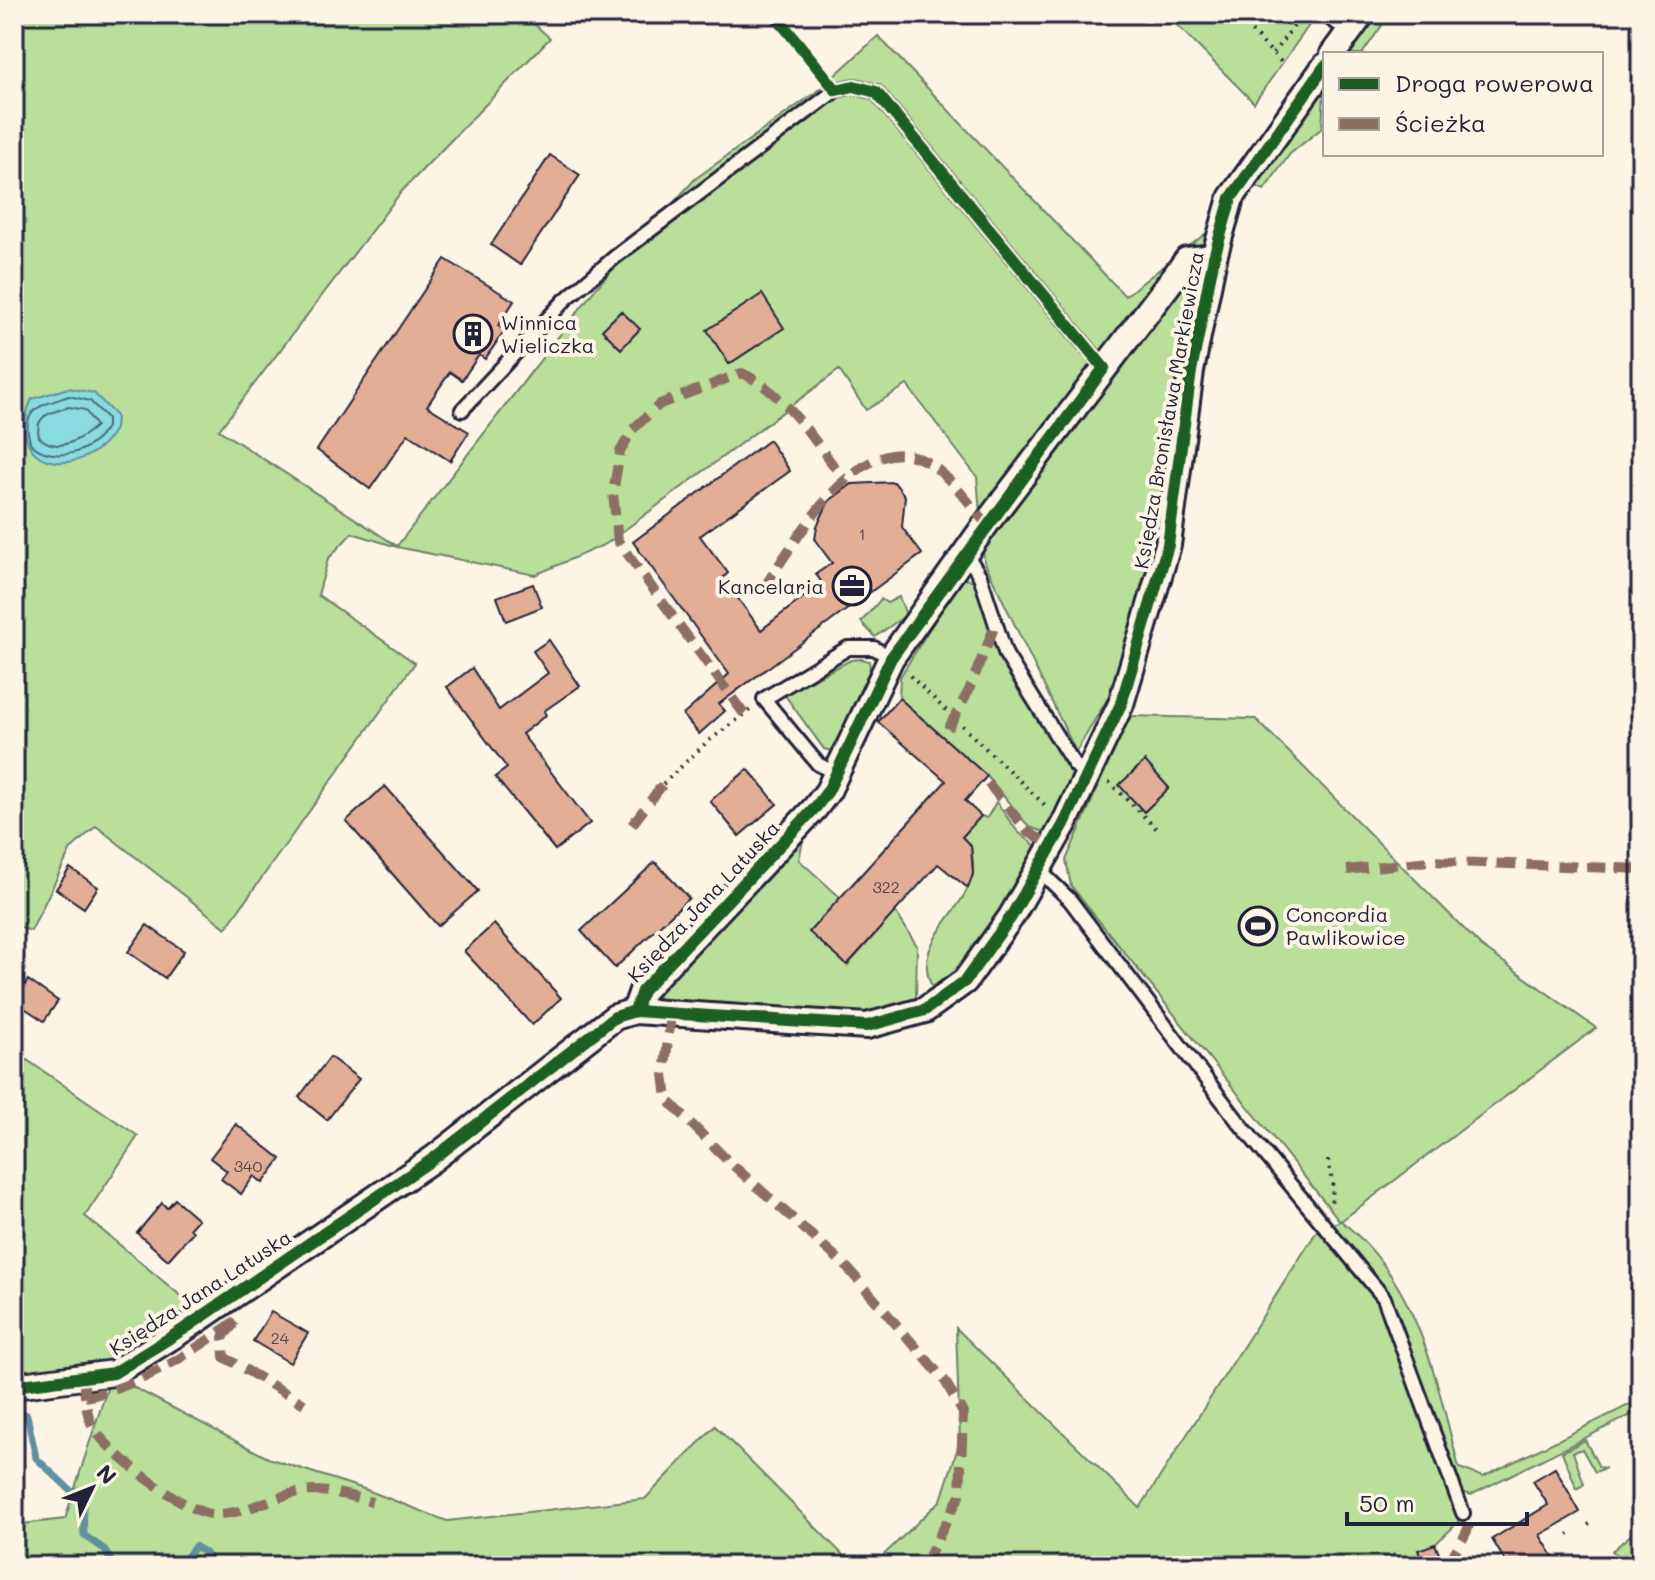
<svg xmlns="http://www.w3.org/2000/svg" width="1655" height="1580" viewBox="0 0 1655 1580" font-family="Mali,sans-serif">
<style>
.green{fill:#b9df9a;stroke:#6e806a;stroke-width:2;fill-rule:evenodd}
.water{fill:#89dae1;stroke:#60909f;stroke-width:2}
.lines{fill:none;stroke-linecap:round;stroke-linejoin:round}
.shore{stroke:#4b6c7d;stroke-width:2}
.stream{stroke:#60909f;stroke-width:7}
.building{fill:#e2ae96;stroke:#22223b;stroke-width:2}
.lane-casing{stroke:#22223b;stroke-width:18}
.street-casing{stroke:#22223b;stroke-width:30}
.path{stroke:#22223b;stroke-width:4;stroke-dasharray:2 6;stroke-linecap:butt}
.lane{stroke:#fcf5e5;stroke-width:12}
.street{stroke:#fcf5e5;stroke-width:24}
.quiet{stroke:#8d6e63;stroke-width:10;stroke-dasharray:20 10;stroke-linecap:butt}
.cycleway-casing{stroke:#fcf5e5;stroke-width:17}
.cycleway{stroke:#1b5e20;stroke-width:12}
.labels{text-anchor:middle;dominant-baseline:central;stroke-width:8;stroke-linejoin:round;paint-order:stroke}
.number-label{font-size:16px;fill:#524552}
.poi-label{font-size:20px;fill:#22223b;stroke:#fcf5e5;text-anchor:start}
.street-label{font-size:20px;fill:#22223b;stroke:#fcf5e5}
</style>
<rect width="100%" height="100%" fill="#fcf5e5"/>
<filter id="ink" filterUnits="userSpaceOnUse"><feTurbulence type="fractalNoise" baseFrequency=".0125" numOctaves="2"/><feDisplacementMap in="SourceGraphic" scale="16" xChannelSelector="R" yChannelSelector="G"/><feConvolveMatrix kernelMatrix="1 2 1 2 8 2 1 2 1" color-interpolation-filters="sRGB"/></filter>
<g filter="url(#ink)">
<!-- green -->
<g class="green">
<path d="M14 14H523L550 38 402 191 219 430 397 546 596 288 695 179 820 89 878 36 1125 296 1231 214 1156 552 1122 674 1076 752 984 561 977 477 907 385 866 410 839 370 606 544 535 575 397 547 352 533 328 559 318 595 415 663 226 928 96 826 71 849 31 931 14 925Z"/>
<path d="M1166 14H1317L1254 103Z"/>
<path d="M1370 14H1390L1362 54H1342Z"/>
<path d="M1325 78 1322 128 1290 154 1264 190 1252 184Z"/>
<path d="M965 579 975 581 980 589 1002 660 1075 773 1047 829 1041 831 1029 827 987 776 899 698 900 677 957 584Z"/>
<path d="M899 597 906 615 875 637 861 622 881 599 887 603Z"/>
<path d="M861 659 869 661 870 670 833 751 824 749 784 694 851 660Z"/>
<path d="M1129 716 1256 719 1481 946 1596 1028 1341 1221C1418 1280 1436 1379 1459 1468L1483 1477 1641 1399V1410L1471 1495 1460 1491 1452 1473 1443 1478 1459 1520C1449 1536 1424 1544 1430 1566H1401L1394 1554 1383 1566H872L941 1500 960 1441 956 1328 1140 1508 1317 1231 1340 1221 1071 886 1066 860ZM1144 762 1169 788 1144 812 1120 785Z"/>
<path d="M996 802 1018 832 1036 846C1013 891 981 967 935 992 907 947 959 918 972 878 975 868 972 856 971 846L962 837 981 816 987 818Z"/>
<path d="M803 840 799 860 841 898 810 932 848 965 895 911 917 946 916 1002C863 1030 729 1008 666 1003L658 998V992Z"/>
<path d="M14 1051 138 1136 85 1216 199 1311 112 1376 268 1458 364 1489 447 1521 645 1499 715 1426 854 1566H14V1525L65 1519 111 1376 14 1380Z"/>
<path d="M1585 1440 1599 1467 1606 1468 1595 1472 1582 1449 1573 1452 1584 1484 1577 1489 1562 1452Z"/>
<path d="M1641 1526V1566H1632L1612 1551Z"/>
</g>
<!-- water -->
<path class="water" d="M68 388 94 393 116 416 115 429C85 483 0 470 32 399Z"/>
<g class="lines">
<!-- shore -->
<g class="shore">
<path d="M69 396 90 401 107 418V427C92 454 53 464 31 444 18 408 43 405 69 396Z"/>
<path d="M69 407 85 410 96 426C80 440 57 454 39 437 34 414 51 413 69 407Z"/>
</g>
<!-- stream -->
<g class="stream">
<path d="M14 1408 27 1415 36 1458 83 1502 84 1535 104 1549 114 1566"/>
<path d="M149 1566H161"/>
<path d="M180 1566 195 1546 205 1553 213 1566"/>
<path d="M247 1566 248 1565"/>
</g>
</g>
<!-- building -->
<g class="building">
<path d="M550 155 580 175 520 265 491 245Z"/>
<path d="M445 259 514 301 498 326 505 330 485 359 479 355 462 380 450 372 427 406 469 432 450 461 408 434 370 489 317 450Z"/>
<path d="M762 294 784 328 729 364 707 330Z"/>
<path d="M621 311 640 329 621 349 602 330Z"/>
<path d="M769 440 790 471 700 536 728 573 723 578 761 630 822 583 816 574 832 563 815 540 817 526 829 501 852 484 894 482 905 496 902 527 922 554 719 704 725 711 699 734 683 715 729 674 633 542Z"/>
<path d="M533 584 542 607 506 621 497 597Z"/>
<path d="M549 640 580 686 544 711 546 715 522 734 590 823 555 850 495 777 507 768 447 687 472 668 499 710 548 673 533 651Z"/>
<path d="M899 698 987 776 965 801 981 816 962 837 971 846 973 874 968 888 938 864 847 965 809 932 946 781 878 722Z"/>
<path d="M1145 761 1169 788 1144 812 1119 785Z"/>
<path d="M748 769 777 804 739 836 710 801Z"/>
<path d="M385 786 478 891 438 926 346 821Z"/>
<path d="M655 862 689 898 615 968 581 931Z"/>
<path d="M70 868 98 887 84 908 56 889Z"/>
<path d="M494 924 561 998 532 1025 464 951Z"/>
<path d="M147 925 184 951 165 978 128 952Z"/>
<path d="M28 980 58 1001 44 1021 14 1001Z"/>
<path d="M330 1057 359 1079 327 1120 299 1097Z"/>
<path d="M236 1124 281 1159 263 1183 254 1176 241 1194 221 1179 227 1171 210 1158Z"/>
<path d="M175 1199 198 1219 190 1228 193 1232 168 1260 137 1233 162 1203 167 1208Z"/>
<path d="M271 1312 308 1333 290 1363 253 1341Z"/>
<path d="M1555 1468 1580 1512 1540 1535 1559 1566H1508L1492 1539 1548 1505 1533 1481Z"/>
<path d="M1435 1544 1444 1566H1424L1418 1550Z"/>
</g>
<g class="lines">
<!-- lane casing -->
<g class="lane-casing">
<g id="lane">
<path d="M1323 14 1349 31"/>
<path d="M462 410 565 300 615 257 836 90 854 86 876 92 1104 368"/>
<path d="M965 552 980 576 1006 655 1074 764 1086 776"/>
<path d="M835 773 818 764 764 699 848 648H874L891 658"/>
<path d="M1037 868 1070 900 1237 1120 1384 1298 1463 1513"/>
<path d="M14 958 15 956"/>
</g>
</g>
<!-- street casing -->
<g class="street-casing">
<g id="street">
<path d="M1333 54 1362 14"/>
<path d="M635 1011 642 991 815 808 828 791 891 658 986 524 1187 260 1214 257"/>
<path d="M14 1386 114 1373 184 1329 433 1159 615 1017 635 1011 867 1026 925 1010 965 981 1011 917 1064 824 1121 704 1168 545 1191 371 1214 257 1231 198 1325 66"/>
</g>
</g>
<!-- path -->
<g class="path">
<path d="M1235 14 1283 64"/>
<path d="M1273 53 1294 26"/>
<path d="M910 676 1048 808"/>
<path d="M1109 782 1160 832"/>
<path d="M663 784 706 743 750 710"/>
<path d="M1328 1160 1333 1188 1331 1204"/>
<path d="M1588 1525 1594 1522"/>
<path d="M1568 1535 1573 1532"/>
</g>
<!-- lane -->
<use href="#lane" class="lane"/>
<!-- street -->
<use href="#street" class="street"/>
<!-- quiet -->
<g class="quiet">
<path d="M762 590C793 547 859 422 927 462 951 477 968 502 986 524"/>
<path d="M744 714 618 541 613 493 620 452 632 430 660 404 742 373C787 394 813 440 843 478"/>
<path d="M948 729 969 690 996 623"/>
<path d="M988 783 1028 832 1051 845"/>
<path d="M632 825 663 784"/>
<path d="M1347 870 1428 861 1641 869"/>
<path d="M671 1014 664 1074 667 1099 727 1160 845 1265 945 1381 963 1413 960 1495 924 1566"/>
<path d="M83 1377C85 1392 85 1410 92 1425 103 1449 186 1513 212 1514 236 1516 261 1503 283 1496 314 1486 342 1493 372 1502"/>
<path d="M85 1397C142 1386 191 1353 238 1319L223 1337 224 1357 304 1404"/>
<path d="M1449 1566C1453 1549 1465 1541 1469 1525"/>
</g>
<!-- cycleway casing -->
<g class="cycleway-casing">
<g id="cycleway">
<path d="M635 1011 642 991 815 808 828 791 891 658 1104 368 876 92 854 86 836 90 774 14"/>
<path d="M14 1386 114 1373 184 1329 433 1159 615 1017 635 1011 867 1026 925 1010 965 981 1011 917 1064 824 1121 704 1168 545 1191 371 1214 257 1231 198 1325 66"/>
</g>
</g>
<!-- cycleway -->
<use href="#cycleway" class="cycleway"/>
</g>
</g>
<!-- icons -->
<defs>
<g id="building-ring" transform="scale(2)"><circle r="9.5" fill="#fcf5e5" stroke="#22223b" stroke-width="1.5"/><path d="M-4-6H4V6H1V3H-1V6H-4ZM-2.5-4.3h1.7v1.8h-1.7ZM.8-4.3h1.7v1.8H.8ZM-2.5-1h1.7V.8h-1.7ZM.8-1h1.7V.8H.8Z" fill="#22223b"/></g>
<g id="office-ring" transform="scale(2)"><circle r="9.5" fill="#fcf5e5" stroke="#22223b" stroke-width="1.5"/><path d="M-6-3h4V-5.5h4V-3h4V5H-6ZM-1-4.5V-3h2v-1.5ZM-6 0V1H6V0Z" fill="#22223b"/></g>
<g id="stadium-ring" transform="scale(2)"><circle r="9.5" fill="#fcf5e5" stroke="#22223b" stroke-width="1.5"/><path d="M0-5a6.5 5 0 1 0 0 10a6.5 5 0 1 0 0-10ZM-3.5-1.8h7v3.6h-7Z" fill="#22223b"/></g>
</defs>
<g fill-rule="evenodd">
<use href="#building-ring" x="473" y="334"/>
<use href="#office-ring" x="852" y="586"/>
<use href="#stadium-ring" x="1258" y="926"/>
</g>
<g class="labels">
<!-- number labels -->
<g class="number-label">
<text x="862" y="533">1</text>
<text x="886" y="886">322</text>
<text x="248" y="1165">340</text>
<text x="280" y="1337">24</text>
</g>
<!-- poi labels -->
<g class="poi-label">
<text x="501" y="322">Winnica<tspan x="501" dy="23">Wieliczka</tspan></text>
<text x="824" y="586" text-anchor="end">Kancelaria</text>
<text x="1286" y="914">Concordia<tspan x="1286" dy="23">Pawlikowice</tspan></text>
</g>
<!-- street labels -->
<g class="street-label">
<text transform="translate(1168 410) rotate(-80)">Księdza Bronisława Markiewicza</text>
<text transform="translate(703 901) rotate(-47)">Księdza Jana Latuska</text>
<text transform="translate(200 1292) rotate(-33)">Księdza Jana Latuska</text>
</g>
</g>
<!-- margin -->
<rect width="1655" height="1580" fill="none" stroke="#fcf5e5" stroke-width="48"/>
<rect x="24" y="24" width="1607" height="1532" fill="none" stroke="#22223b" stroke-width="3" filter="url(#ink)"/>
<!-- legend -->
<rect x="1323" y="52" width="280" height="104" fill="#fcf5e5" stroke="#a5a1a1" stroke-width="2"/>
<rect x="1339" y="78" width="40" height="12" fill="#1b5e20" stroke="#a5a1a1" stroke-width="2"/>
<text x="1395" y="92" font-size="24" fill="#22223b">Droga rowerowa</text>
<rect x="1339" y="118" width="40" height="12" fill="#8d6e63" stroke="#a5a1a1" stroke-width="2"/>
<text x="1395" y="132" font-size="24" fill="#22223b">Ścieżka</text>
<!-- north arrow -->
<g transform="translate(92 1488) rotate(47)" stroke="#fcf5e5" stroke-width="6" paint-order="stroke">
<path d="M0-6L14 30L0 20L-14 30Z" fill="#22223b"/>
<text y="-12" font-size="22" font-weight="bold" text-anchor="middle" fill="#22223b">N</text>
</g>
<!-- scale -->
<path d="M1347 1512v12h180v-12" fill="none" stroke="#22223b" stroke-width="4"/>
<text x="1359" y="1512" font-size="24" fill="#22223b" stroke="#fcf5e5" stroke-width="6" paint-order="stroke">50 m</text>
</svg>
